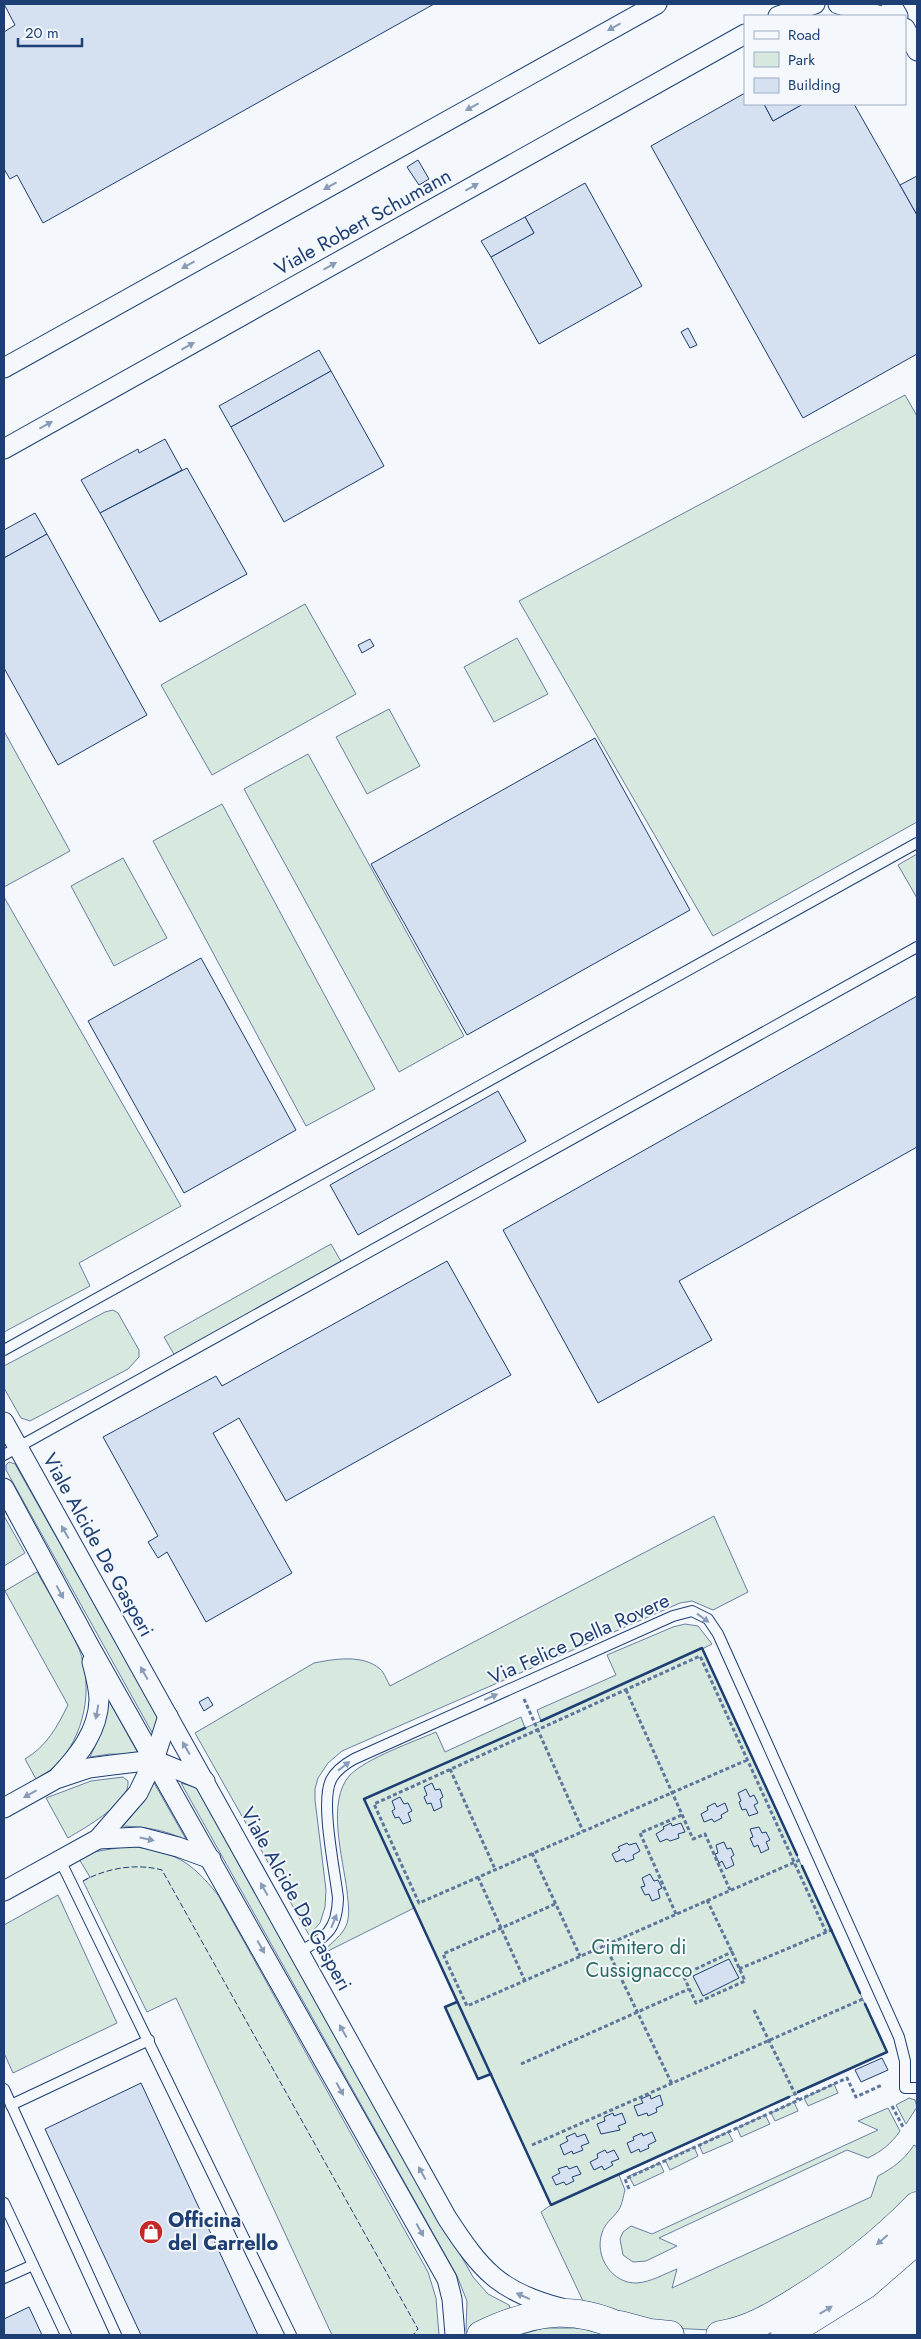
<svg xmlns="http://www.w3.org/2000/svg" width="921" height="2339" viewBox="0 0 921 2339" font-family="Jost,sans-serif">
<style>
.green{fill:#d7e8df;stroke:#687fa3}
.building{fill:#d5e0f0;stroke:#1d3f73}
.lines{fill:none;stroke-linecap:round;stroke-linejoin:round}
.lane-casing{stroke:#1d3f73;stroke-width:12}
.street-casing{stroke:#1d3f73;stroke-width:21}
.secondary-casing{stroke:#1d3f73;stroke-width:29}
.path{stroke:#5e769c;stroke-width:3;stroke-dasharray:4 2.5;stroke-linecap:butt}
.lane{stroke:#f4f7fb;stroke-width:10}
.street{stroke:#f4f7fb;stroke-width:19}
.secondary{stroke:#f4f7fb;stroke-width:28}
.fence{stroke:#1d3f73;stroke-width:1;stroke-dasharray:6 2.5;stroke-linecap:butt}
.wall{stroke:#1d3f73;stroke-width:2.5}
.oneway{fill:#889bb7}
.labels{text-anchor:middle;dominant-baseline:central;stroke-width:4;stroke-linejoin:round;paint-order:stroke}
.street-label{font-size:20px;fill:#1d3f73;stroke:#f4f7fb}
.park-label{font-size:20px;fill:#2c6c60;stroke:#f4f7fb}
.poi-label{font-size:20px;font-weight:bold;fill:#1d3f73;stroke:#f4f7fb;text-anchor:start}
</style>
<rect width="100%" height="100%" fill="#f4f7fb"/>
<!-- green -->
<g class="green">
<path d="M905 395 917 416V822L713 936 519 601Z"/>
<path d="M305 604 356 694 212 775 161 685Z"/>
<path d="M517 638 548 694 494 722 464 667Z"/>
<path d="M389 709 420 766 367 794 336 737Z"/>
<path d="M4 731 70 851 4 887Z"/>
<path d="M308 754 464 1036 399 1072 244 789Z"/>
<path d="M222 804 375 1089 306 1126 153 841Z"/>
<path d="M917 854V898L898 865Z"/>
<path d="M123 858 167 938 114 966 71 886Z"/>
<path d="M4 897 181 1206 79 1263 90 1286 4 1332Z"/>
<path d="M331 1244 342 1263 175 1356 164 1337Z"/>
<path d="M113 1310 118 1313 139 1350V1357L128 1369 30 1421 21 1418 4 1388V1366L105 1312Z"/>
<path d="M9 1462 15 1464 159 1719 154 1736 6 1470V1465Z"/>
<path d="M4 1516 25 1553 4 1566Z"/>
<path d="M714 1516 748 1592 713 1610 692 1601 680 1603 342 1751 328 1763 318 1778 315 1789V1800L326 1890 325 1907 320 1923 309 1935 195 1733 314 1663C334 1659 363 1654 380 1669 384 1672 387 1681 390 1686Z"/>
<path d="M37 1572C51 1597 68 1623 79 1649 94 1687 85 1737 55 1766 50 1771 42 1775 36 1779L25 1759C47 1746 57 1727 68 1705L5 1591Z"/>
<path d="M685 1624 698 1626 712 1644 702 1649 887 2052 619 2175 625 2190C623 2197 622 2207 617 2212 611 2220 605 2223 602 2233 594 2256 612 2284 637 2283 651 2282 664 2274 677 2269L672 2288 871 2197 878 2176C893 2168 904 2160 914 2145L917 2147V2194L795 2293 711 2330 670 2328 650 2324 604 2306 583 2301 541 2212 551 2205 491 2074 478 2079 445 2007 457 2001 414 1908 318 1956C326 1947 339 1939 345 1928 351 1917 348 1903 347 1891 343 1858 326 1801 350 1775 367 1758 413 1742 436 1732L445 1752 521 1717 525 1728 541 1721 537 1710 616 1675 607 1655 673 1627Z"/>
<path d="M109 1701 139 1755 110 1754 90 1757 102 1731Z"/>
<path d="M123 1777 128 1781C131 1803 84 1828 68 1838L46 1798 91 1781Z"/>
<path d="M153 1781 187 1841C167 1830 146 1827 123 1826L145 1800Z"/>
<path d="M181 1783 198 1788 473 2277 488 2294 509 2305 510 2308 467 2333 466 2331 467 2301 457 2276Z"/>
<path d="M129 1846C174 1852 189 1859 218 1895L428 2272 436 2298 439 2335H332L176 1998 147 2012 83 1881 90 1877 79 1859 93 1852Z"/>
<path d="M58 1895 117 2023 13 2073 4 2053V1925Z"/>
<path d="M834 2084 838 2093 808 2106 804 2098Z"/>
<path d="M909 2098 915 2100 917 2107 906 2124 896 2105Z"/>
<path d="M794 2102 798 2111 775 2121 771 2113Z"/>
<path d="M888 2108 900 2131C891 2144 882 2151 868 2158L847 2150 659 2238 677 2246 646 2261 633 2262 623 2255 620 2239 623 2232 631 2226 652 2234 878 2130 858 2121Z"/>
<path d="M765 2115 770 2124 741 2137 737 2128Z"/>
<path d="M728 2132 733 2141 703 2154 699 2145Z"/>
<path d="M694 2147 698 2156 670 2170 665 2160Z"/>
<path d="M660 2163 664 2172 634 2186 629 2176Z"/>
<path d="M544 2328H582L606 2335H519Z"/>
</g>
<!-- building -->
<g class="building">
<path d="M4 4H434L43 223 17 175 10 179 4 169V32L15 25Z"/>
<path d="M745 93V104H764L773 121 803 104H854L917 215V354L803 418 651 146Z"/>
<path d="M764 104H803L773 121Z"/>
<path d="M418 160 429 179 419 185 407 167Z"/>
<path d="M917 176V215L900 185Z"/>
<path d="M585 183 642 286 539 344 491 257 534 233 525 217Z"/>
<path d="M525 217 534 233 491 257 481 241Z"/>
<path d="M688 328 697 345 690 348 681 332Z"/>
<path d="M319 350 331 371 231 427 219 406Z"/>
<path d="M331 371 384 466 284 522 231 427Z"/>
<path d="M165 439 182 470 100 513 81 480 138 449 139 453Z"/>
<path d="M187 468 247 574 160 622 100 513Z"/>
<path d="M35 513 47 534 4 558V530Z"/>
<path d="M47 534 147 715 58 765 4 668V558Z"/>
<path d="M370 639 374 646 362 653 358 645Z"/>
<path d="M595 738 690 910 467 1035 371 864Z"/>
<path d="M201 958 296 1130 184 1193 88 1021Z"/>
<path d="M917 996V1147L679 1281 712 1340 598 1403 503 1230Z"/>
<path d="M498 1091 526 1141 358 1235 330 1185Z"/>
<path d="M447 1261 511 1375 286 1501 239 1418 213 1433 292 1573 206 1622 167 1552 158 1558 148 1542 158 1536 103 1437 216 1376 222 1386Z"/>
<path d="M208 1697 213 1705 204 1711 199 1702Z"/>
<path d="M432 1783 435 1790 440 1789 443 1797 440 1799 442 1807 434 1811 431 1803 427 1804 424 1797 427 1795 424 1787Z"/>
<path d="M746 1789 750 1797 754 1795 758 1803 754 1805 758 1813 749 1816 746 1809 742 1810 739 1802 741 1801 738 1793Z"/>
<path d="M400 1797 404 1804 408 1803 412 1811 408 1813 411 1821 403 1824 399 1817 395 1818 392 1811 395 1809 392 1801Z"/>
<path d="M715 1803 717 1807 725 1803 728 1811 721 1815 722 1818 714 1822 712 1819 704 1822 701 1814 708 1810 707 1807Z"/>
<path d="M671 1823 672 1826 681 1823 685 1832 678 1834 679 1838 670 1841 667 1839 660 1842 656 1834 664 1829 663 1827Z"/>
<path d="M759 1827 762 1833 766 1832 770 1840 766 1842 769 1849 761 1853 758 1845 754 1847 750 1838 753 1837 750 1829Z"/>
<path d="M724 1842 727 1849 731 1848 734 1855 731 1857 734 1865 726 1869 722 1861 719 1863 715 1854 718 1853 716 1845Z"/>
<path d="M627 1843 629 1845 636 1843 640 1851 633 1855 634 1859 626 1862 624 1859 616 1862 612 1854 620 1850 618 1847Z"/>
<path d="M650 1874 654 1881 658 1880 662 1888 658 1890 660 1898 652 1901 649 1894 645 1895 641 1887 645 1886 642 1878Z"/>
<path d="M729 1959 739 1978 703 1996 693 1976Z"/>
<path d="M882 2058 888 2070 861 2082 855 2070Z"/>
<path d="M141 2083 258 2335H141L45 2129Z"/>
<path d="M650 2095 651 2099 660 2095 663 2105 656 2108 657 2112 648 2116 647 2113 638 2116 634 2106 643 2103 641 2099Z"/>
<path d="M613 2113 614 2116 622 2113 626 2123 618 2126 620 2130 601 2134 597 2124 605 2121 604 2117Z"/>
<path d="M652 2132 656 2141 648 2145 649 2148 640 2152 639 2149 631 2153 627 2143 634 2140 633 2137 642 2133 643 2136Z"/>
<path d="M575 2133 577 2137 585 2134 589 2143 581 2146 583 2150 573 2154 572 2151 564 2155 560 2145 568 2141 566 2137Z"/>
<path d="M605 2150 607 2153 614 2150 619 2159 611 2162 613 2165 604 2170 602 2166 594 2170 590 2162 598 2158 597 2154Z"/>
<path d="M567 2166 569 2169 577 2166 581 2174 572 2177 574 2181 566 2185 564 2182 556 2185 552 2177 560 2173 558 2169Z"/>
<path d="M29 2307 42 2335H4V2319Z"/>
</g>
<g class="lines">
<!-- lane casing -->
<g class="lane-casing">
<g id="lane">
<path d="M4 1350 917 843"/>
<path d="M4 1455 917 947"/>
<path d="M60 1860 291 2335"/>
<path d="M299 1952C326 1937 337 1931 338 1898 335 1871 320 1802 331 1780 336 1770 345 1764 354 1759L673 1616 692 1611 708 1619 718 1634 899 2037 905 2061V2088H917"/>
<path d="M4 2089 116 2335"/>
<path d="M11 2105 149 2040"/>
<path d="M4 2203 66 2335"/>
<path d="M4 2278 33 2265"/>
</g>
</g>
<!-- street casing -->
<g class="street-casing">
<g id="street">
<path d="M838 4 881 16"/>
<path d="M891 4 898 16"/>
<path d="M778 16 815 4"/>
<path d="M905 28 917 51"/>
<path d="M4 368 657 4"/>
<path d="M4 449 745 34"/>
<path d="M4 1422 447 2218C481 2270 499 2292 561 2308"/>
<path d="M4 1488 90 1647 447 2279 452 2299 455 2335"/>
<path d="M59 1776C79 1755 98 1731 99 1700 99 1688 95 1674 92 1662"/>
<path d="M4 1808 56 1779 89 1768 112 1765 154 1760 205 1781"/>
<path d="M98 1839 140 1837 178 1847 211 1859"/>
<path d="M4 1891 98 1839 138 1793 154 1760 168 1716"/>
</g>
</g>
<!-- secondary casing -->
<g class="secondary-casing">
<g id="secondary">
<path d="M620 2325 650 2333 670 2335"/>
<path d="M481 2335C537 2308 580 2303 636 2335"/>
<path d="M720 2335C749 2331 773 2316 797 2301 843 2273 880 2244 917 2206"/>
<path d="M785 2335 865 2285 917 2240"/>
</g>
</g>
<!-- path -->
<g class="path">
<path d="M626 1690 693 1839 705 1834 730 1890"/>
<path d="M524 1699 583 1831"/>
<path d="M747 1760 419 1903 374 1804 700 1656 826 1932"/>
<path d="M450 1769 495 1869"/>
<path d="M532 1853 580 1956"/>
<path d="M478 1877 525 1981"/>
<path d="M707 1900 732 1952"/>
<path d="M555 1904 443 1954 467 2006 802 1859"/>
<path d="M676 1914 640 1833 682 1815"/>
<path d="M605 1945 672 2084"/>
<path d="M732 1952 745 1981 696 2003 683 1975Z"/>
<path d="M739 1969 834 1929"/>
<path d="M754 2010 798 2100"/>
<path d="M521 2064 689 1989"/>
<path d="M892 2106 903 2127"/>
<path d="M532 2145 865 1998"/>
<path d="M629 2189 625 2179 847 2078 856 2097 882 2085"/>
</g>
<!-- lane -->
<use href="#lane" class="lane"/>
<!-- street -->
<use href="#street" class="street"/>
<!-- secondary -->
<use href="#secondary" class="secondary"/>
<!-- fence -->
<path class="fence" d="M83 1881C107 1868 136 1863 162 1870L418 2329 413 2335"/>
<!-- wall -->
<g class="wall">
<path d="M541 1721 702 1648 797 1855"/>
<path d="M525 1728 364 1799 551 2205 789 2097"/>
<path d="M802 1866 860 1993"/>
<path d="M457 2002 445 2007 478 2079 491 2074"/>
<path d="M798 2092 887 2052 865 2004"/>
</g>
</g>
<!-- one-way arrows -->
<defs><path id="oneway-solid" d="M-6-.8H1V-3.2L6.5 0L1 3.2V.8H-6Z" transform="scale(1.25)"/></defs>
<g class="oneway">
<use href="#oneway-solid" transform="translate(614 27) rotate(151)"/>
<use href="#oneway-solid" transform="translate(472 107) rotate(151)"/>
<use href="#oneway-solid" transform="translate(330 186) rotate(151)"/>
<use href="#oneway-solid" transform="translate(472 187) rotate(-29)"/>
<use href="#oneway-solid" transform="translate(188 265) rotate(151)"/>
<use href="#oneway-solid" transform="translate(330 266) rotate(-29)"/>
<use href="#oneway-solid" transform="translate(188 346) rotate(-29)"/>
<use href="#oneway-solid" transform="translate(46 425) rotate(-29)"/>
<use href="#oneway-solid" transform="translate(65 1532) rotate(-119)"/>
<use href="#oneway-solid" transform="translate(60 1592) rotate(62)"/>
<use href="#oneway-solid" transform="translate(703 1618) rotate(36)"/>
<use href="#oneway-solid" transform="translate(144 1673) rotate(-119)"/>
<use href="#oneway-solid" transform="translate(491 1697) rotate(-24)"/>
<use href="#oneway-solid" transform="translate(97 1712) rotate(100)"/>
<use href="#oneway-solid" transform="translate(186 1748) rotate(-120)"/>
<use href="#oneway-solid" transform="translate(344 1766) rotate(-38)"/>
<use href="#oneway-solid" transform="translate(30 1794) rotate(151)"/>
<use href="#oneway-solid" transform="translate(147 1839) rotate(12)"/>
<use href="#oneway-solid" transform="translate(264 1889) rotate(-119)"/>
<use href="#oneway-solid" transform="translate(334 1921) rotate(-68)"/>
<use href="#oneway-solid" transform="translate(261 1947) rotate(61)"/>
<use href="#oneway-solid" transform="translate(343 2031) rotate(-119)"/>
<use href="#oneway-solid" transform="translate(340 2089) rotate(61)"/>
<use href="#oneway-solid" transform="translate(422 2173) rotate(-119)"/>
<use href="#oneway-solid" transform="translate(420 2230) rotate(61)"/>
<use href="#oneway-solid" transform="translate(882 2240) rotate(139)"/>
<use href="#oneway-solid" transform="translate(523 2296) rotate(-156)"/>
<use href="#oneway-solid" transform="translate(826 2310) rotate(-31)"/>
</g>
<!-- icons -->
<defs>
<g id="shop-disc" transform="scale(1.25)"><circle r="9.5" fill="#c62828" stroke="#f4f7fb"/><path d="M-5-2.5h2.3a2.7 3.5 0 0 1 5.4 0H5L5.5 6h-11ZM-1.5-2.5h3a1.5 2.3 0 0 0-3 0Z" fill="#fff"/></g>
</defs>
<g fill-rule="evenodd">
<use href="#shop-disc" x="151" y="2232"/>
</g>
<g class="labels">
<!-- street labels -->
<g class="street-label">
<text transform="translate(363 222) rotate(-29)">Viale Robert Schumann</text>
<text transform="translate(98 1545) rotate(61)">Viale Alcide De Gasperi</text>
<text transform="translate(579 1639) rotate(-24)">Via Felice Della Rovere</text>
<text transform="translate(296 1899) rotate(61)">Viale Alcide De Gasperi</text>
</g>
<!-- park labels -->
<g class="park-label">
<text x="639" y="1947">Cimitero di<tspan x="639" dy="23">Cussignacco</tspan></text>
</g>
<!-- poi labels -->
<g class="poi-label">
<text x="168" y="2220">Officina<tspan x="168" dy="23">del Carrello</tspan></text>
</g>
</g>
<!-- border -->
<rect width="921" height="2339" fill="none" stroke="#1d3f73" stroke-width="10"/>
<!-- legend -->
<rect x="744" y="15" width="162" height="90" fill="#f4f7fb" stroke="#9eadc5"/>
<rect x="754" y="31" width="25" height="8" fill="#f4f7fb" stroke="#9eadc5"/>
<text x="788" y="40" font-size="15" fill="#1d3f73">Road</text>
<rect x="754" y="52" width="25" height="15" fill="#d7e8df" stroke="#9eadc5"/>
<text x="788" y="65" font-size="15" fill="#1d3f73">Park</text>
<rect x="754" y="78" width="25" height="15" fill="#d5e0f0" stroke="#9eadc5"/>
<text x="788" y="90" font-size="15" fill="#1d3f73">Building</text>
<!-- scale -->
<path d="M18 38v8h64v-8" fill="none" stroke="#1d3f73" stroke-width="2.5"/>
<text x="25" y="38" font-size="15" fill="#1d3f73" stroke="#f4f7fb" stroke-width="4" paint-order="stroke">20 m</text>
</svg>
